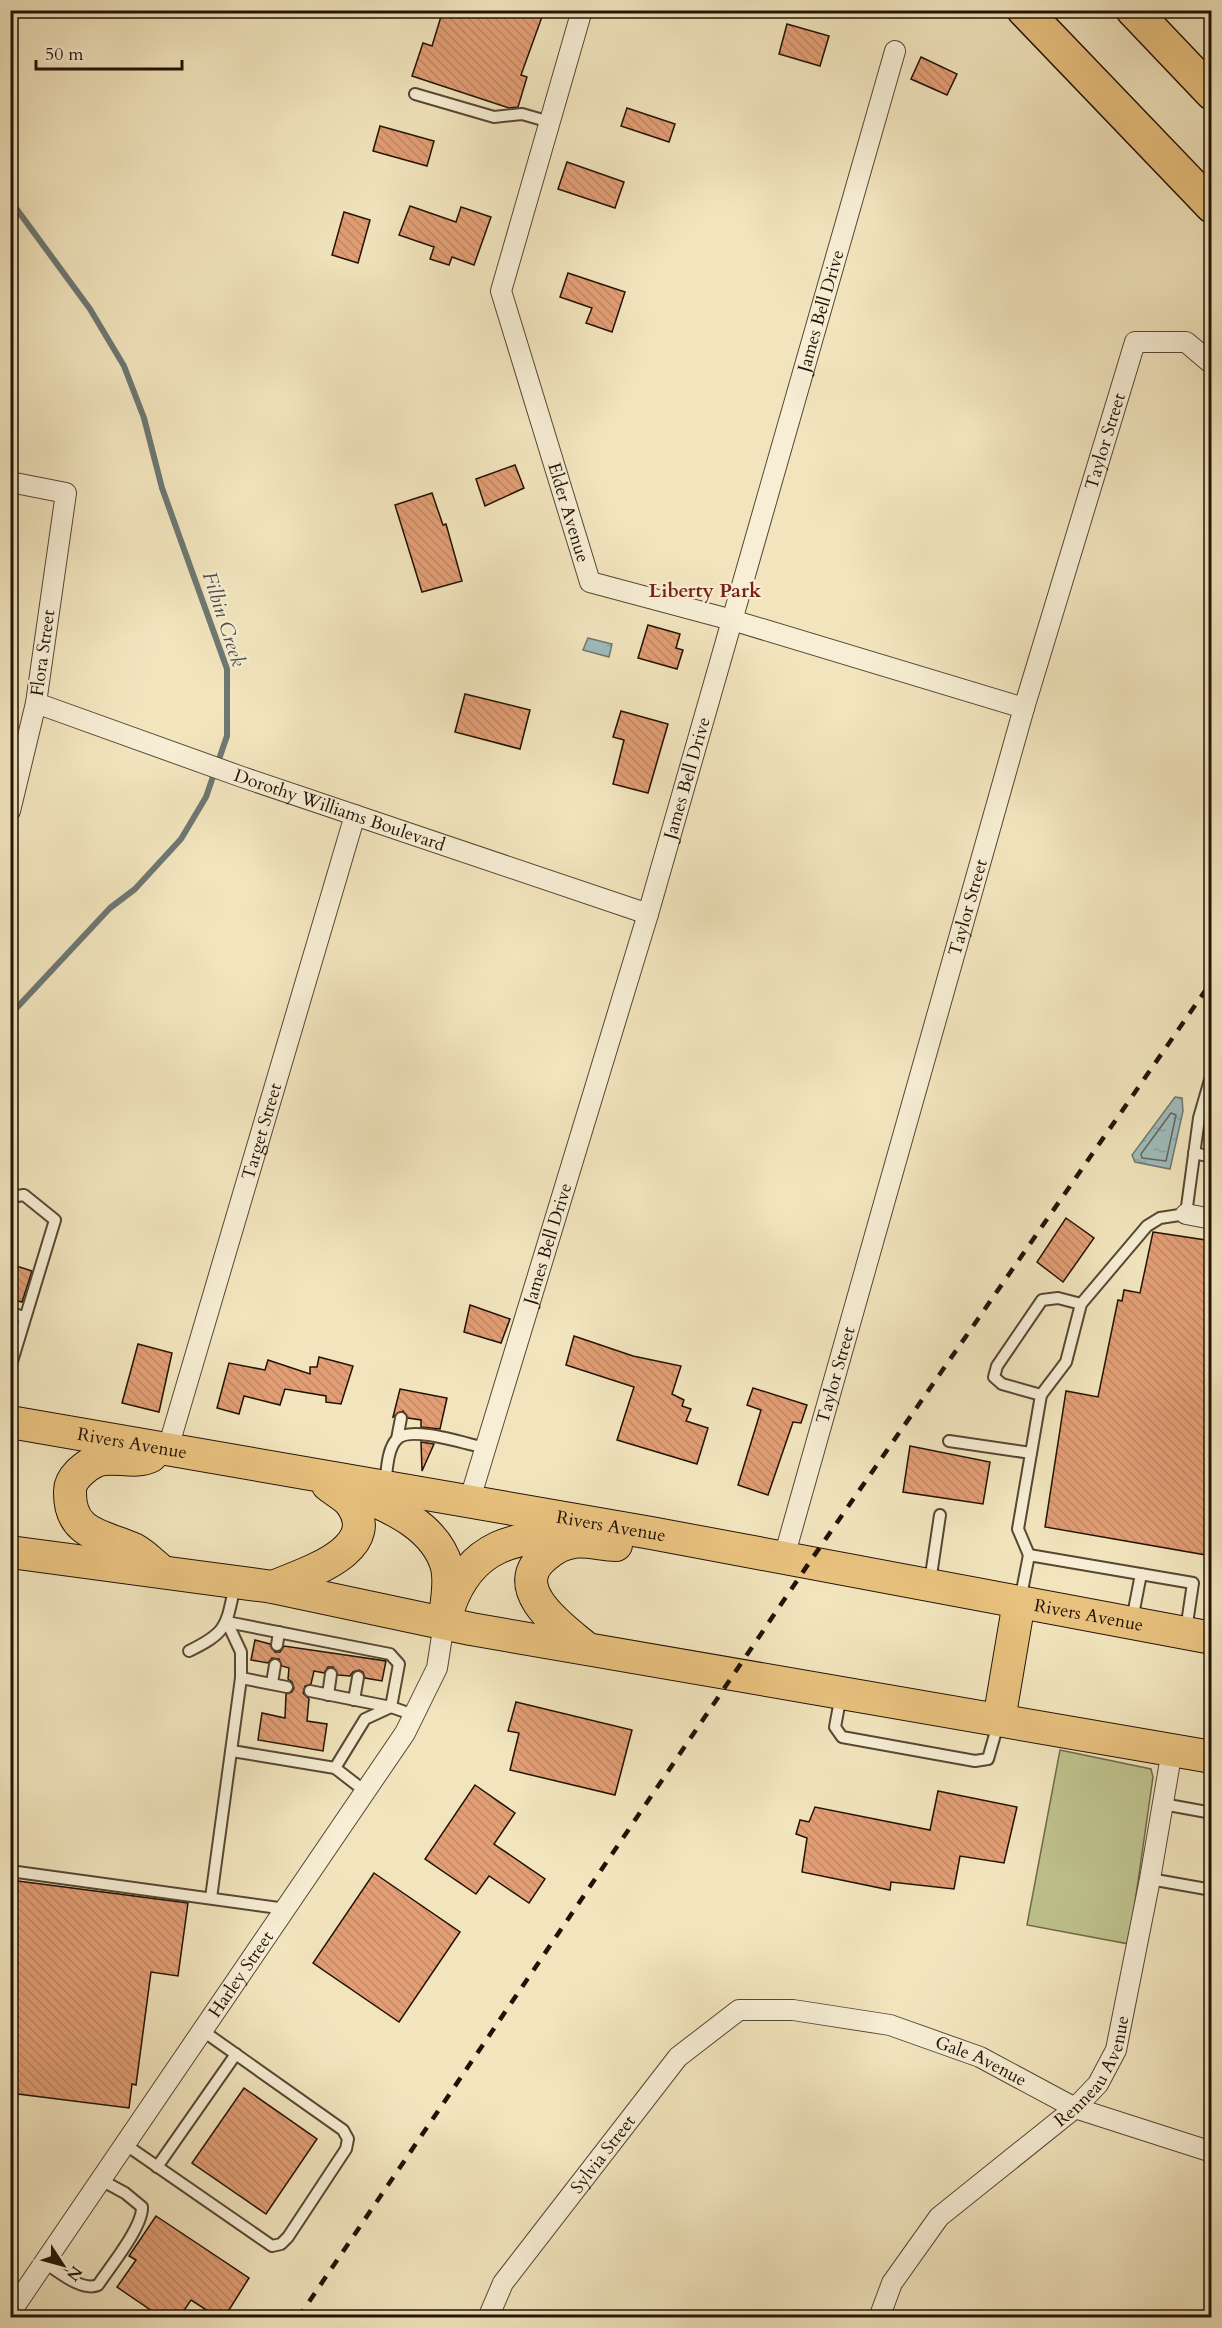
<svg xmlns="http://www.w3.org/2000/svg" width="1222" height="2328" viewBox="0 0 1222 2328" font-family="Cardo,serif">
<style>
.grass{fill:#bfc38e;stroke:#706a4a;stroke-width:1.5}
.water{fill:url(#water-ripples);stroke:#6d7873;stroke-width:1.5}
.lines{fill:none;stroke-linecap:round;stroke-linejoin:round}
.shore{stroke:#606760;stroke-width:1.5}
.stream{stroke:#6d7873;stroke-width:6}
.building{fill:url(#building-back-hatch);stroke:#221205;stroke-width:1.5}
.lane-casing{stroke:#564733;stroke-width:14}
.street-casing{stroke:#564733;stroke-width:22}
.primary-casing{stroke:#221205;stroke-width:34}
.highway-casing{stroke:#221205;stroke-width:36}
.lane{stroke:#f7eed5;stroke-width:10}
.street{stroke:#f7eed5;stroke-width:20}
.primary{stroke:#e9c27f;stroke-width:32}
.highway{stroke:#e9c27f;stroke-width:33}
.rail{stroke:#221205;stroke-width:4.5;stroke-dasharray:10 10;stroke-linecap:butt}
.labels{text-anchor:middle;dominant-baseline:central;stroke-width:4.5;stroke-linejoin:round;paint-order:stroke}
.street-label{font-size:18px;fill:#221205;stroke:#f7eed5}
.neighbourhood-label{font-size:20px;font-weight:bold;fill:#7a1f14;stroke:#f7eed5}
.water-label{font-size:20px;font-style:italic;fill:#4e4e45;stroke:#f7eed5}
</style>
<defs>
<pattern id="water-ripples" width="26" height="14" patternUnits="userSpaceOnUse" patternTransform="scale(1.5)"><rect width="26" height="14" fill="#9fbcbc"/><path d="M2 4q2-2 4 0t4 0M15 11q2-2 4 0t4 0" fill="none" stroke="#89a1a0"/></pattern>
<pattern id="building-back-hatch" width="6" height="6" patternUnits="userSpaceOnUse" patternTransform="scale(1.5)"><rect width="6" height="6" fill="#e29e75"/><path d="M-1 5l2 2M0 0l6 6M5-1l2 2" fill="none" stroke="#c28764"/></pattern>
</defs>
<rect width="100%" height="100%" fill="#f2e5be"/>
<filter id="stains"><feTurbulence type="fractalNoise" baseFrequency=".00333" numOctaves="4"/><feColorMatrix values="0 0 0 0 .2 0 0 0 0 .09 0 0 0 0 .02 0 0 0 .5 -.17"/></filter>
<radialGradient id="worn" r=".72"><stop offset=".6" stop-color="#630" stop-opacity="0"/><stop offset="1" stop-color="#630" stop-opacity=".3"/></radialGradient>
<!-- grass -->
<path class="grass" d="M1060 1750 1151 1769 1153 1777 1129 1944 1027 1925Z"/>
<!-- water -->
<g class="water">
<path d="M588 638 612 644 609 657 583 650Z"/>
<path d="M1175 1097 1182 1098 1183 1111 1170 1169 1135 1162 1132 1155Z"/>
</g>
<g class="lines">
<!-- shore -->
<path class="shore" d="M1171 1113 1176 1115 1166 1161 1142 1158 1141 1154Z"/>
<!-- stream -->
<path class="stream" d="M10 200 90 309 124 366 144 418 162 488 227 669V736L206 797 181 839 135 889 110 908 10 1015"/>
</g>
<!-- building -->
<g class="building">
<path d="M443 10H532L543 14 521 75 527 77 518 107 509 108 412 76 423 43 432 46Z"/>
<path d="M787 24 829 36 820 66 779 54Z"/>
<path d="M921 57 957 74 947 95 911 79Z"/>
<path d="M627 108 675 124 669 142 621 126Z"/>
<path d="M380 126 434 141 427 166 373 151Z"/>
<path d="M567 162 624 182 615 208 558 189Z"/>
<path d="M410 206 456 222 461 207 491 217 474 265 452 257 449 265 430 259 434 247 399 235Z"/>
<path d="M344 212 370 220 358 263 332 255Z"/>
<path d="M568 273 625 292 612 332 586 323 592 308 560 297Z"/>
<path d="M515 465 524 488 485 506 476 479Z"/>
<path d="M432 493 443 525 446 524 462 581 422 592 395 505Z"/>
<path d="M648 625 680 634 676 648 683 650 677 669 638 658Z"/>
<path d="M465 694 530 710 520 749 455 732Z"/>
<path d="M621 711 668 724 648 793 613 784 624 740 613 737Z"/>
<path d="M1066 1218 1094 1238 1063 1282 1037 1262Z"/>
<path d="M1153 1232 1212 1241V1556L1045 1527 1066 1391 1098 1397 1118 1300 1122 1301 1124 1290 1140 1293Z"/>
<path d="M10 1264 32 1271 22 1302 10 1299Z"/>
<path d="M470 1305 510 1319 501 1343 464 1332Z"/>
<path d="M574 1336 633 1356 681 1366 672 1394 684 1400 682 1406 691 1409 686 1421 708 1428 697 1464 617 1440 634 1387 566 1365Z"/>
<path d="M138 1344 172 1353 159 1412 122 1403Z"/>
<path d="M319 1357 353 1366 341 1404 326 1402V1396L285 1389 280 1405 244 1396 239 1414 217 1408 229 1363 265 1370 268 1360 310 1374V1367H317Z"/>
<path d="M753 1388 807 1405 801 1423 793 1422 768 1495 738 1485 761 1410 747 1405Z"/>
<path d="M400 1389 447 1398 440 1429 421 1427V1420L408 1418 403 1411 393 1417Z"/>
<path d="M421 1442 434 1444 422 1471Z"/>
<path d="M910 1446 990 1462 983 1504 903 1492Z"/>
<path d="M255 1640 270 1644 275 1652H280L284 1646 386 1661 382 1681 365 1678 363 1672 359 1670 353 1672 350 1676 338 1675 333 1667H328L324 1673 314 1671 311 1684 305 1686 303 1693 309 1699 307 1721 327 1724 323 1751 258 1740 262 1713 285 1718 286 1694 292 1692 294 1688 292 1682 288 1679 289 1668 282 1666 279 1659 272 1658 268 1663 251 1660Z"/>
<path d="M516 1702 632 1730 615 1795 510 1770 519 1733 508 1731Z"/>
<path d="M475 1785 515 1813 494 1844 545 1879 529 1903 489 1876 476 1894 425 1859Z"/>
<path d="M938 1791 1017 1807 1004 1863 960 1856 954 1889 891 1882 890 1890 802 1872 807 1838 796 1834 800 1820 809 1822 815 1807 930 1830Z"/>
<path d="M374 1873 460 1932 399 2022 313 1963Z"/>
<path d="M10 1880 188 1903 178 1976 151 1972 136 2085 132 2084 129 2108 10 2093Z"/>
<path d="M244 2088 317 2139 266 2214 192 2163Z"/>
<path d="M156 2216 249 2278 224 2318H219L191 2300 179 2318 163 2310 158 2315 117 2287 136 2260 129 2256Z"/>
</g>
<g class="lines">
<!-- lane casing -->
<g class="lane-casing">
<g id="lane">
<path d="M415 94 494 117 522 114 550 122"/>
<path d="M1194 1153 1212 1157"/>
<path d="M10 1197 24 1195 55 1220 10 1368"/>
<path d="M10 1313 25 1317"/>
<path d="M1041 1395 1002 1384 994 1377 997 1366 1042 1300 1058 1298 1081 1304"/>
<path d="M397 1439 401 1418"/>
<path d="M949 1441 1031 1453"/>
<path d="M385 1485C387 1471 387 1449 397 1439 411 1425 466 1444 485 1448"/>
<path d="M1029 1555 1018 1529 1041 1395 1066 1362 1081 1304 1147 1226 1160 1218 1186 1214 1199 1118 1212 1073"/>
<path d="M930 1582 940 1515"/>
<path d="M1020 1601 1029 1555 1193 1583 1186 1630"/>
<path d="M1132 1620 1141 1574"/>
<path d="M227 1622 390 1654 399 1664 391 1707 414 1715"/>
<path d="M277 1645 279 1632"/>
<path d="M189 1651C228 1632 226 1626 235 1585"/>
<path d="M241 1678 287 1687"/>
<path d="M272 1683 275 1665"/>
<path d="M310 1691 391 1707"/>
<path d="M328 1695 331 1674"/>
<path d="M841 1695 835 1727 842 1737 975 1761 988 1759 998 1724"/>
<path d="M354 1700 358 1677"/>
<path d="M232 1751 335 1768"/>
<path d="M366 1792 335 1768 365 1719 391 1707"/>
<path d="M1163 1804 1212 1813"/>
<path d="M10 1871 286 1909"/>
<path d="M1150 1879 1212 1890"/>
<path d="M211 1898 241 1678V1652L227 1622"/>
<path d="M126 2145 272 2246 281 2244 288 2237 346 2149 348 2139 343 2130 203 2031"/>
<path d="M157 2167 236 2054"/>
<path d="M45 2263C58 2271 82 2292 98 2285 109 2268 143 2227 142 2207L125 2193 101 2180"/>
</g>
</g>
<!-- street casing -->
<g class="street-casing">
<g id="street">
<path id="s1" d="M582 10 501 291 590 582 732 620 1024 708"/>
<path d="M10 482 66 493 36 703 10 811"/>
<path id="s2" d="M36 703 242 777 648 914"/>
<path d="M1186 1214 1212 1219"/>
<path id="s3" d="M168 1448 355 815"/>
<path id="s4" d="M469 1502 648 914 895 51"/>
<path id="s5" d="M784 1557 1024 708 1135 342H1186L1212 364"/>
<path id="s6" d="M10 2313 405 1733 437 1668 444 1623"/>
<path id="s7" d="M488 2318 503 2283 678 2057 739 2010H793L890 2025 980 2057 1075 2108 1212 2152"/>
<path id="s8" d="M879 2318 892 2283 939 2217 1075 2108 1098 2084 1116 2050 1150 1879 1172 1750"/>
</g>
</g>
<!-- primary casing -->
<g class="primary-casing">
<g id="primary">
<path id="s9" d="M10 1422 651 1533 1212 1638"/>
<path d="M151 1456C134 1465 113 1454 96 1461 85 1466 70 1478 70 1491 69 1533 99 1535 131 1548 140 1551 149 1561 157 1567"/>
<path d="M359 1494C393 1508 436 1527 447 1567 451 1584 446 1606 444 1623"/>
<path d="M10 1552 273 1587 471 1629 1212 1757"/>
<path d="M273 1587C303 1574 386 1550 350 1502 345 1496 334 1490 328 1485"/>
<path d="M449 1607C471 1543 516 1537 576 1534"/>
<path d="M585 1647C562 1628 505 1588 545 1556 553 1549 563 1543 574 1542 587 1540 602 1545 616 1545"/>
<path d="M999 1720 1019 1602"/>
</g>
</g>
<!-- highway casing -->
<g class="highway-casing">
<g id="highway">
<path d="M1024 10 1212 206"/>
<path d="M1133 10 1212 93"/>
</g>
</g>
<!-- lane -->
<use href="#lane" class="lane"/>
<!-- street -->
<use href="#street" class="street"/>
<!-- primary -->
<use href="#primary" class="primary"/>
<!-- highway -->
<use href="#highway" class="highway"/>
<!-- rail -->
<path class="rail" d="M298 2318 809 1563 1212 981"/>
</g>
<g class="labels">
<!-- street labels -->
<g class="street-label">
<text stroke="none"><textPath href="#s4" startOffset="1242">James Bell Drive</textPath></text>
<text stroke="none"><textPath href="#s5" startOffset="1161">Taylor Street</textPath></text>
<text stroke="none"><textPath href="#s1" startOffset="524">Elder Avenue</textPath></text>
<text transform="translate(43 653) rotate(-82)">Flora Street</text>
<text stroke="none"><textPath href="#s4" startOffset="756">James Bell Drive</textPath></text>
<text stroke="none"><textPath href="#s2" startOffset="322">Dorothy Williams Boulevard</textPath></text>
<text stroke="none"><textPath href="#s5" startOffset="675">Taylor Street</textPath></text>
<text stroke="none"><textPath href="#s3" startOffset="330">Target Street</textPath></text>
<text stroke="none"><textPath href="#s4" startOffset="270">James Bell Drive</textPath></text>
<text stroke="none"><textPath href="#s5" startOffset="189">Taylor Street</textPath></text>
<text stroke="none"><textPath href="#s9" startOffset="124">Rivers Avenue</textPath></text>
<text stroke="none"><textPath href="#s9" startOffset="610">Rivers Avenue</textPath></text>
<text stroke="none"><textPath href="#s9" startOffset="1096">Rivers Avenue</textPath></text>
<text stroke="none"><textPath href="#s6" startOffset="410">Harley Street</textPath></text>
<text stroke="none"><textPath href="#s7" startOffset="651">Gale Avenue</textPath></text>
<text stroke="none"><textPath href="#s8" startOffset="334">Renneau Avenue</textPath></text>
<text stroke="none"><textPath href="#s7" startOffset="201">Sylvia Street</textPath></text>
</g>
<!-- neighbourhood labels -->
<g class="neighbourhood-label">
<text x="705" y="590">Liberty Park</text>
</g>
<!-- water labels -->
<g class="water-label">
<text transform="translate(224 619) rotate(72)">Filbin Creek</text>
</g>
</g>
<!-- margin -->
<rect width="1222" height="2328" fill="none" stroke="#f2e5be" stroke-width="36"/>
<rect x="12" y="12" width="1198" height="2304" fill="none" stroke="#221205" stroke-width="3"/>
<rect x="18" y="18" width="1186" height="2292" fill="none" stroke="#221205" stroke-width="1.5"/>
<!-- north arrow -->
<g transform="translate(63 2265) rotate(126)" stroke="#f7eed5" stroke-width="4.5" paint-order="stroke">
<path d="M0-4.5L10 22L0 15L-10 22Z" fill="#221205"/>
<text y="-9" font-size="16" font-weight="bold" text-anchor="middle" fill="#221205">N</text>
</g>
<!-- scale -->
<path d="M36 60v9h146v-9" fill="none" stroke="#221205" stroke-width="3"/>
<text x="45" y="60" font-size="18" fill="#221205" stroke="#f7eed5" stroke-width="4.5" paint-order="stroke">50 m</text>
<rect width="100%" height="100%" filter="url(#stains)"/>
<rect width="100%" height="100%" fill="url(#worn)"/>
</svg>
